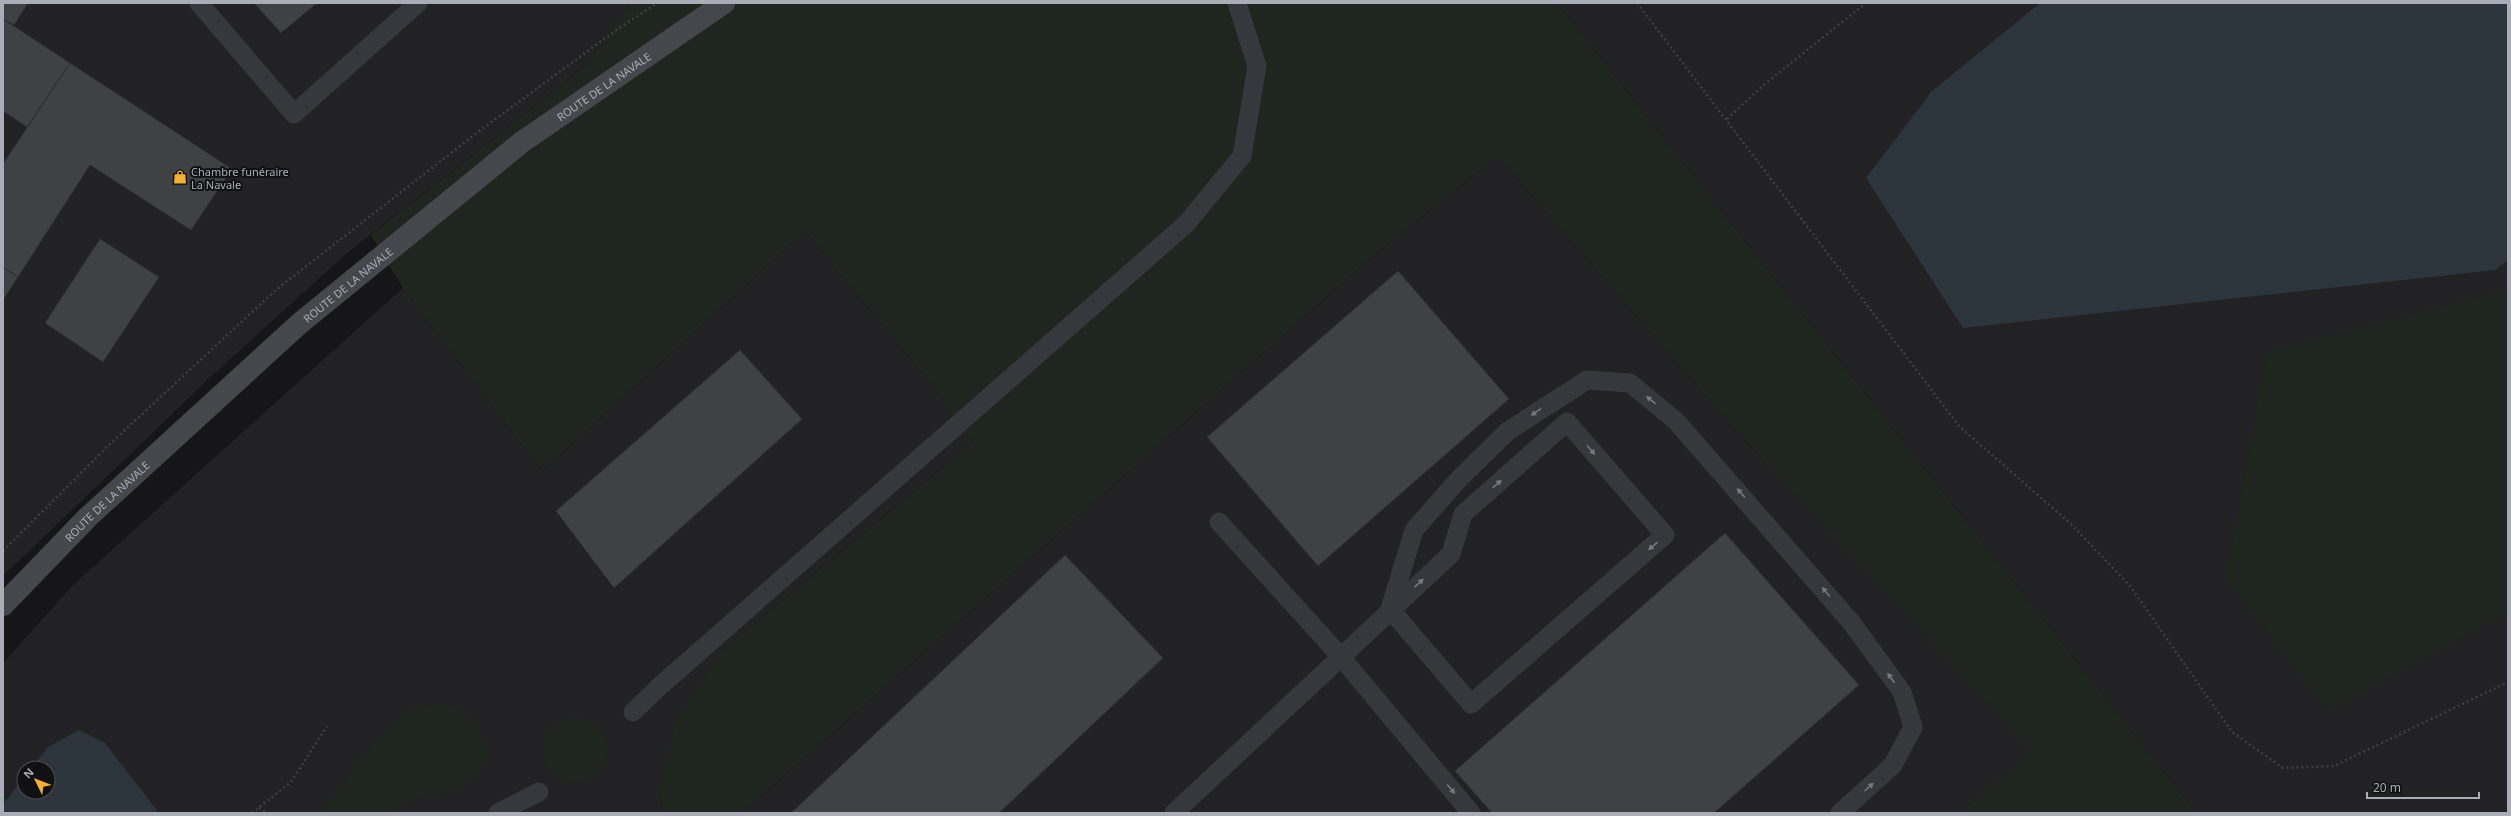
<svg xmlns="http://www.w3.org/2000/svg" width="2511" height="816" viewBox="0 0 2511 816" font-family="'Noto Sans',sans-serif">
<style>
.built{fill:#222225;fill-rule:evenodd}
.green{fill:#1e261f}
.water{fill:#2c353c}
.building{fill:#404145;stroke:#303034}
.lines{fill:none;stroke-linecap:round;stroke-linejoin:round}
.path{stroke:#3d3f44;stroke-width:2.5;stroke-dasharray:2 3;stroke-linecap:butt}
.lane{stroke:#37383d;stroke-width:19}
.secondary{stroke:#45474d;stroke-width:22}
.oneway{fill:#757881}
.labels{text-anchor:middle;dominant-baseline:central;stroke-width:4;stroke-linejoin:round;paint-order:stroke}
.street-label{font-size:11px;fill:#a8adb8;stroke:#111113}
.poi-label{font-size:11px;fill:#a8adb8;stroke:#111113;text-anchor:start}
</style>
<rect width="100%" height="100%" fill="#161618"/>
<!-- built -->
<g class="built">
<path d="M3 3H631L588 64 346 254 215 373 3 576Z"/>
<path d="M1557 3H2508V813H2196Z"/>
<path d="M1498 156 1732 426 2032 751 2021 760 1959 813H742L1374 255Z"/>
<path d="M805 231 931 383 973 443 720 652 659 796 665 813H3V663L73 585 403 288 542 471ZM24 768H48V792H24Z"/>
</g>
<!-- green -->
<g class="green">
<path d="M631 3H1557L2196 813H1959L2031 751 1732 426 1498 156 1374 255 742 813H665L659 796 675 724 720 652 973 443 931 383 805 231 542 471 403 288 371 235 588 64Z"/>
<path d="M2508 289V612L2329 712 2226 578 2267 351Z"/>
<path d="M435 703 458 706 472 718 489 751C475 811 427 782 390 813H326L323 810 375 740 405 711Z"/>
<circle cx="575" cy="750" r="33"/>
</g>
<!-- water -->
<g class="water">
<path d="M2040 3H2508V260L2495 270 1963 328 1866 178 1932 91Z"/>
<path d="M79 730 105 743 159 813H3V804L24 778V792H48V768H32L48 747Z"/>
</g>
<!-- building -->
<g class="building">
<path d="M3 3H28L14 25 3 19Z"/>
<path d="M254 3H317L281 33Z"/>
<path d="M3 19 70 63 27 127 3 111Z"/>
<path d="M70 63 232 169 191 230 90 165 18 277 3 267V164Z"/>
<path d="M100 239 159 277 103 362 45 323Z"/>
<path d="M3 267 18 277 3 300Z"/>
<path d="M1398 271 1509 399 1318 566 1207 437Z"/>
<path d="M740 350 802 419 614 588 556 511Z"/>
<path d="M1725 533 1859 685 1714 813H1492L1455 771Z"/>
<path d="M1065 555 1163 658 999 813H791Z"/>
</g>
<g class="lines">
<!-- path -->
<g class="path">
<path d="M1637 3 1959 426 2071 524 2130 586 2232 732 2283 768 2334 766 2508 682"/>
<path d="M1727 119 1766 83 1866 3"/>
<path d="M3 551 111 443 277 289 478 132 615 31 657 3"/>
<path d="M259 808 267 813"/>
<path d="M252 813 291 782 327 726"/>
</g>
<!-- lane -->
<g class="lane">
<path d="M199 3 294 114 418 3"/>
<path d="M1390 609 1471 704 1665 535 1567 422 1463 514 1451 554 1341 657 1471 813"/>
<path d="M1390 609 1414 530 1459 479 1508 431 1587 380 1630 383 1676 421 1851 622 1902 692 1913 727 1893 765 1840 813"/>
<path d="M633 712 660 686 1186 224 1242 156 1257 66 1237 3"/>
<path d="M498 813 539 792"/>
<path d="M1174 813 1341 657 1219 522"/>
</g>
<!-- secondary -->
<path class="secondary" id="s1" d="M3 605 88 517 299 324 522 142 724 3"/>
</g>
<!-- one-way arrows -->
<defs><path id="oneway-solid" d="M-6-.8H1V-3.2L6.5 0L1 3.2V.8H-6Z"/></defs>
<g class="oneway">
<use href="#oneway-solid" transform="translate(1651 400) rotate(-141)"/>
<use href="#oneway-solid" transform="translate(1536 412) rotate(146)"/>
<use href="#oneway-solid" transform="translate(1591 450) rotate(49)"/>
<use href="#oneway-solid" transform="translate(1497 484) rotate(-42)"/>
<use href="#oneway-solid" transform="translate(1741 493) rotate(-131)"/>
<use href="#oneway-solid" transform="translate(1653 546) rotate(139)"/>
<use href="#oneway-solid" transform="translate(1419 583) rotate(-43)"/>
<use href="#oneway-solid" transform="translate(1826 592) rotate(-131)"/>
<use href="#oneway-solid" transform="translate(1891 678) rotate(-126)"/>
<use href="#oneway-solid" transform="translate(1869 787) rotate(-42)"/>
<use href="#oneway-solid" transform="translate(1451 789) rotate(50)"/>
</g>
<!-- icons -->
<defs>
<g id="shop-bare" transform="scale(1.08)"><path d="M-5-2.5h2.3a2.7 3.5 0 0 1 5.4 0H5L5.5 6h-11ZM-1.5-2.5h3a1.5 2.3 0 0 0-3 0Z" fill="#f2b134" stroke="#111113" stroke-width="2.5" paint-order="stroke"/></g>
</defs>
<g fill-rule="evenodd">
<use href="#shop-bare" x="180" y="177"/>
</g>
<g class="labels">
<!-- street labels -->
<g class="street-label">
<text stroke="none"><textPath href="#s1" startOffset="795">ROUTE DE LA NAVALE</textPath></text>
<text stroke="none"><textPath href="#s1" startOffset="471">ROUTE DE LA NAVALE</textPath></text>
<text stroke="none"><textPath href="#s1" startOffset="147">ROUTE DE LA NAVALE</textPath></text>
</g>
<!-- poi labels -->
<g class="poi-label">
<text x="191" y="171">Chambre funéraire<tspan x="191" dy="13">La Navale</tspan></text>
</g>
</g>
<!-- border -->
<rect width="2511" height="816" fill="none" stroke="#a8adb8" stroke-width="8"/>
<!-- north arrow -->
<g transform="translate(36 780) rotate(313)"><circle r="19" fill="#111113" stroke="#4d4f55"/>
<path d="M0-3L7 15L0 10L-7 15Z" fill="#f2b134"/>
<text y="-6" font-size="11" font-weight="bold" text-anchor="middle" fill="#a8adb8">N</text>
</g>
<!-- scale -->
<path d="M2367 792v6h112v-6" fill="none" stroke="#a8adb8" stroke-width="2"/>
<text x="2373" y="792" font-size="12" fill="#a8adb8" stroke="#111113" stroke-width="3" paint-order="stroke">20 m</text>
</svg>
